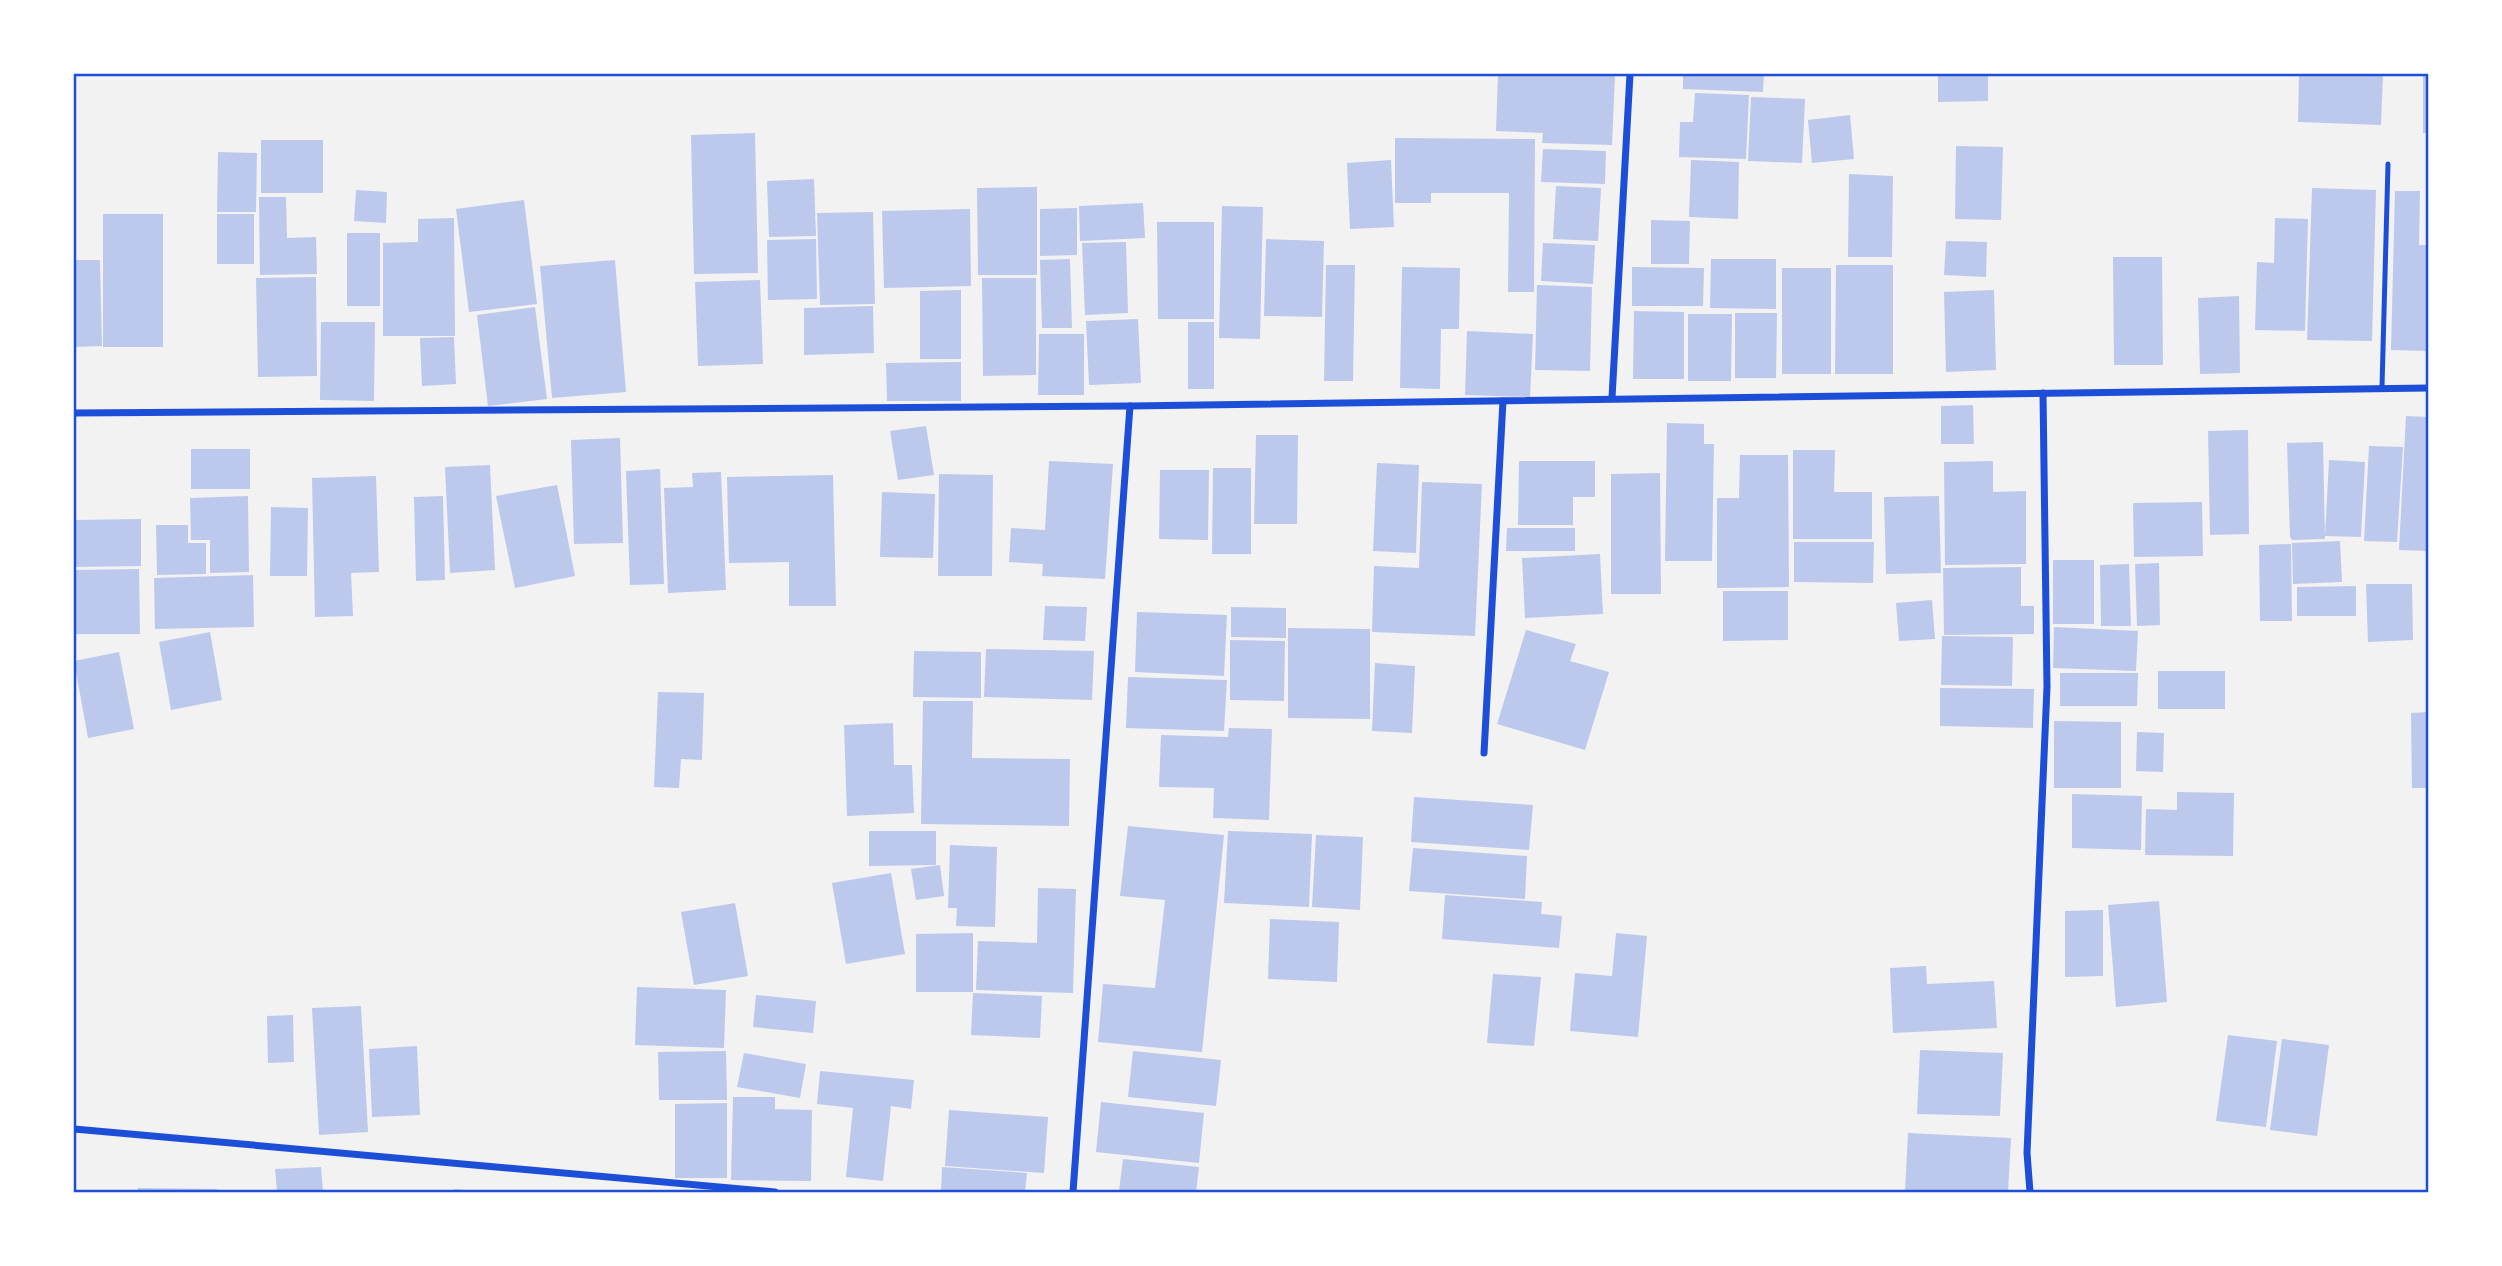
<svg xmlns="http://www.w3.org/2000/svg" width="2502" height="1266" viewBox="0 0 2502 1266" font-family="Manrope,sans-serif">
<style>
.building{fill:#bdc9ec}
.lines{fill:none;stroke-linecap:round;stroke-linejoin:round}
.service{stroke:#1d4ed8;stroke-width:5}
.minor{stroke:#1d4ed8;stroke-width:7}
.neatline{fill:none;stroke:#1d4ed8;stroke-width:2.5}
</style>
<rect width="100%" height="100%" fill="#f2f2f2"/>
<!-- building -->
<g class="building">
<path d="M1498 74H1615L1612 145 1542 143 1543 133 1496 131Z"/>
<path d="M1683 74H1764L1763 92 1683 89Z"/>
<path d="M1938 74H1988V101L1938 102Z"/>
<path d="M2299 74H2383L2381 125 2298 122Z"/>
<rect x="2423" y="74" width="5" height="59"/>
<path d="M1695 93 1749 95 1746 159 1679 157 1680 122H1693Z"/>
<path d="M1751 97 1805 99 1802 163 1748 161Z"/>
<path d="M1850 115 1854 159 1812 163 1808 120Z"/>
<path d="M755 133 758 273 694 274 691 135Z"/>
<path d="M1395 138 1535 139 1534 292H1508L1509 193H1431V203H1395Z"/>
<rect x="261" y="140" width="62" height="53"/>
<path d="M1956 146 2003 147 2001 220 1955 219Z"/>
<path d="M1543 149 1606 151 1605 184 1541 182Z"/>
<path d="M218 152 257 153 256 212H217Z"/>
<path d="M1391 160 1394 227 1350 229 1347 163Z"/>
<path d="M1691 160 1739 162 1738 219 1689 217Z"/>
<path d="M1849 174 1893 176 1892 257H1848Z"/>
<path d="M814 179 816 236 769 237 767 181Z"/>
<path d="M1556 186 1601 188 1598 241 1553 239Z"/>
<path d="M1037 187V275H978L977 188Z"/>
<path d="M2312 188 2376 190 2372 341 2307 340Z"/>
<path d="M356 190 387 192 386 223 354 221Z"/>
<path d="M2395 191H2420L2419 245H2428V351L2391 350Z"/>
<path d="M259 197H286L287 238 316 237 317 274 260 275Z"/>
<path d="M524 200 537 304 469 312 456 209Z"/>
<path d="M1143 203 1145 238 1080 241 1079 206Z"/>
<path d="M1222 206 1263 207 1260 339 1219 338Z"/>
<path d="M1077 208V255L1040 256V209Z"/>
<path d="M970 209 971 286 884 288 882 211Z"/>
<path d="M873 212 875 304 820 305 817 213Z"/>
<rect x="103" y="214" width="60" height="133"/>
<rect x="217" y="214" width="37" height="50"/>
<path d="M454 218 455 336H383V243L418 242V219Z"/>
<path d="M2275 218 2308 219 2305 331 2255 330 2257 262 2274 263Z"/>
<path d="M1651 220 1690 221 1689 264H1651Z"/>
<path d="M1157 222H1214V319H1158Z"/>
<rect x="347" y="233" width="33" height="73"/>
<path d="M816 239 817 299 768 300 767 240Z"/>
<path d="M1266 239 1324 241 1322 317 1264 316Z"/>
<path d="M1946 241 1987 242 1986 277 1944 275Z"/>
<path d="M1126 242 1128 313 1085 315 1082 243Z"/>
<path d="M1543 243 1595 245 1593 284 1541 281Z"/>
<path d="M2113 257H2162L2163 365H2114Z"/>
<path d="M1070 259 1072 328H1042L1040 260Z"/>
<path d="M1711 259H1776V309L1710 308Z"/>
<path d="M74 260H100L102 346 74 347Z"/>
<path d="M615 260 626 392 552 398 540 266Z"/>
<path d="M1326 265H1355L1353 381H1324Z"/>
<path d="M1836 265H1893V374H1835Z"/>
<path d="M1402 267 1460 268 1459 329H1441L1440 389 1400 388Z"/>
<path d="M1632 267 1704 268 1703 306H1632Z"/>
<rect x="1782" y="268" width="49" height="106"/>
<path d="M316 277 317 376 258 377 256 278Z"/>
<path d="M982 278H1036V375L983 376Z"/>
<path d="M760 280 763 364 698 366 695 282Z"/>
<path d="M1537 285 1592 287 1590 371 1535 370Z"/>
<path d="M961 290V359H920V291Z"/>
<path d="M1994 290 1996 370 1946 372 1944 292Z"/>
<path d="M2239 296 2240 373 2200 374 2198 298Z"/>
<path d="M873 306 874 353 804 355V308Z"/>
<path d="M535 307 547 399 488 406 477 315Z"/>
<path d="M1634 311 1684 312V379H1633Z"/>
<path d="M1735 313H1777L1776 378H1735Z"/>
<path d="M1688 314H1732L1731 381H1688Z"/>
<path d="M1138 319 1141 383 1089 385 1086 321Z"/>
<path d="M321 322H375L374 401 320 400Z"/>
<rect x="1188" y="322" width="26" height="67"/>
<path d="M1467 331 1533 334 1530 397 1465 395Z"/>
<path d="M1039 334H1084V395H1038Z"/>
<path d="M454 337 456 384 422 386 420 338Z"/>
<path d="M961 362V401H887L886 363Z"/>
<path d="M1973 405 1974 444H1941V406Z"/>
<path d="M2406 416 2428 417V551L2399 550Z"/>
<path d="M1667 423 1704 424V444H1714L1712 561H1665Z"/>
<path d="M926 426 934 475 898 480 890 431Z"/>
<path d="M2248 430 2249 534 2210 535 2208 431Z"/>
<path d="M1256 435H1298L1297 524H1254Z"/>
<path d="M620 438 623 543 574 544 571 440Z"/>
<path d="M2323 442 2325 539 2292 540 2290 537 2287 443Z"/>
<path d="M2369 446 2403 447 2397 542 2364 541Z"/>
<rect x="191" y="449" width="59" height="40"/>
<path d="M1793 450H1835L1834 492H1872V539H1793Z"/>
<path d="M1740 455H1788L1789 587 1717 588V498H1739Z"/>
<path d="M2329 460 2365 462 2361 537 2325 536Z"/>
<path d="M1049 461 1113 464 1105 579 1042 576 1043 564 1009 562 1011 528 1045 530Z"/>
<path d="M1519 461H1595V497H1573V525H1518Z"/>
<path d="M1993 461V492L2026 491V564L1945 565 1944 462Z"/>
<path d="M1377 463 1419 465 1416 553 1373 551Z"/>
<path d="M490 465 495 570 450 573 445 467Z"/>
<path d="M1213 468H1251V554H1212Z"/>
<path d="M660 469 664 584 630 585 626 471Z"/>
<path d="M1160 470H1209L1208 540 1159 539Z"/>
<path d="M721 472 726 590 668 593 664 488 693 487 692 473Z"/>
<path d="M1660 473 1661 594H1611V474Z"/>
<path d="M939 474 993 475 992 576H938Z"/>
<path d="M833 475 836 606H789V562L729 563 727 477Z"/>
<path d="M376 476 379 572 351 573 353 616 315 617 312 478Z"/>
<path d="M1422 482 1482 484 1475 636 1372 632 1374 566 1419 568Z"/>
<path d="M557 485 575 576 515 588 496 496Z"/>
<path d="M882 492 935 494 933 558 880 557Z"/>
<path d="M248 496 249 572 210 573V540H191L190 498Z"/>
<path d="M443 496 445 580 416 581 414 497Z"/>
<path d="M1939 496 1941 573 1886 574 1884 497Z"/>
<path d="M2202 502 2203 556 2134 557 2133 503Z"/>
<path d="M271 507 308 508 307 576H270Z"/>
<path d="M141 519V566L74 567V520Z"/>
<path d="M156 525H188V543H206V574L157 575Z"/>
<path d="M1507 528H1575V551H1506Z"/>
<path d="M2340 541 2342 582 2293 584 2292 543Z"/>
<path d="M1794 542H1874L1873 583 1794 582Z"/>
<path d="M2291 544 2292 621H2260L2259 545Z"/>
<path d="M1600 554 1603 614 1525 618 1522 558Z"/>
<rect x="2053" y="560" width="41" height="64"/>
<path d="M2159 563 2160 625 2137 626 2135 564Z"/>
<path d="M2129 564 2131 626H2101L2100 565Z"/>
<path d="M2021 567V606H2034V634L1944 635 1943 568Z"/>
<path d="M139 569 140 634H74V570Z"/>
<path d="M253 575 254 627 155 629 154 578Z"/>
<path d="M2366 584H2412L2413 640 2368 642Z"/>
<path d="M2356 586V616H2297V587Z"/>
<path d="M1723 591H1788V640L1723 641Z"/>
<path d="M1932 600 1935 639 1899 641 1896 603Z"/>
<path d="M1045 606 1087 607 1085 641 1043 640Z"/>
<path d="M1231 607 1286 608V638L1231 637Z"/>
<path d="M1137 612 1227 615 1224 676 1135 672Z"/>
<path d="M2054 627 2138 631 2136 671 2053 668Z"/>
<path d="M1288 628 1370 629V719L1288 718Z"/>
<path d="M1526 630 1576 644 1570 661 1609 672 1585 750 1497 724Z"/>
<path d="M210 632 222 700 171 710 159 642Z"/>
<path d="M1942 636 2013 637 2012 686 1941 685Z"/>
<path d="M1230 640 1285 641 1284 701 1230 700Z"/>
<path d="M986 649 1094 651 1092 700 984 697Z"/>
<path d="M914 651 981 652V698L913 697Z"/>
<path d="M119 652 134 729 88 738 74 661Z"/>
<path d="M1375 663 1415 666 1412 733 1372 731Z"/>
<rect x="2158" y="671" width="67" height="38"/>
<path d="M2060 673H2138L2137 706H2060Z"/>
<path d="M1128 677 1227 680 1224 731 1126 728Z"/>
<path d="M1940 688 2034 689 2033 728 1940 726Z"/>
<path d="M658 692 704 693 702 760 681 759 679 788 654 787Z"/>
<path d="M923 701H973L972 758 1070 759 1069 826 921 824Z"/>
<path d="M2428 712V788H2412L2411 713Z"/>
<path d="M2054 721 2121 722V788H2054Z"/>
<path d="M893 723 894 765H912L914 813 847 816 844 725Z"/>
<path d="M1229 728 1272 729 1269 820 1213 818 1214 788 1159 787 1161 735 1228 737Z"/>
<path d="M2137 732 2164 733 2163 772 2136 771Z"/>
<path d="M2177 792 2234 793 2233 856 2145 855 2146 809 2177 810Z"/>
<path d="M2072 794 2142 796 2141 850 2072 848Z"/>
<path d="M1414 797 1533 805 1529 850 1411 842Z"/>
<path d="M1128 826 1224 835 1202 1052 1098 1042 1103 984 1155 988 1165 900 1120 896Z"/>
<path d="M869 831H936V865L869 866Z"/>
<path d="M1228 831 1312 834 1309 907 1224 903Z"/>
<path d="M1316 835 1363 837 1360 910 1312 907Z"/>
<path d="M950 845 997 847 995 927 956 926 957 908H948Z"/>
<path d="M1413 848 1527 856 1525 899 1409 891Z"/>
<path d="M940 865 944 896 916 900 911 869Z"/>
<path d="M891 873 905 954 846 964 832 883Z"/>
<path d="M1038 888 1076 889 1073 993 976 990 978 941 1037 943Z"/>
<path d="M1445 895 1542 902 1541 914 1562 916 1559 948 1442 939Z"/>
<path d="M2159 901 2167 1002 2116 1007 2108 905Z"/>
<path d="M735 903 748 976 694 985 681 912Z"/>
<path d="M2103 910V976L2065 977V911Z"/>
<path d="M1270 919 1339 922 1337 982 1268 979Z"/>
<path d="M973 933V992H916V934Z"/>
<path d="M1616 933 1647 936 1638 1037 1570 1031 1575 973 1612 976Z"/>
<path d="M1926 966 1927 984 1994 981 1997 1028 1893 1033 1890 968Z"/>
<path d="M1493 974 1541 977 1534 1046 1487 1043Z"/>
<path d="M637 987 726 990 724 1048 635 1045Z"/>
<path d="M973 993 1042 996 1040 1038 971 1035Z"/>
<path d="M756 995 816 1001 813 1033 753 1027Z"/>
<path d="M361 1006 368 1132 319 1135 312 1008Z"/>
<path d="M293 1015 294 1062 268 1063 267 1016Z"/>
<path d="M2228 1035 2277 1041 2266 1127 2216 1121Z"/>
<path d="M2282 1039 2329 1045 2317 1136 2270 1130Z"/>
<path d="M417 1046 420 1115 372 1117 369 1049Z"/>
<path d="M1920 1050 2003 1053 2000 1116 1917 1114Z"/>
<path d="M726 1051 727 1100H659L658 1052Z"/>
<path d="M1133 1051 1221 1060 1216 1106 1128 1097Z"/>
<path d="M744 1053 806 1064 800 1098 737 1087Z"/>
<path d="M820 1071 914 1080 911 1109 891 1106 883 1181 846 1177 853 1108 817 1104Z"/>
<path d="M733 1097H775V1109L812 1110 811 1181 731 1180Z"/>
<path d="M1101 1102 1204 1113 1199 1163 1096 1152Z"/>
<path d="M727 1103V1178H675V1104Z"/>
<path d="M949 1110 1048 1117 1044 1173 945 1166Z"/>
<path d="M1908 1133 2011 1138 2008 1192H1905Z"/>
<path d="M1123 1159 1199 1167 1196 1192 1119 1191Z"/>
<path d="M321 1167 323 1192H277L275 1169Z"/>
<path d="M942 1167 1027 1173 1025 1192H941Z"/>
<path d="M138 1188 217 1189V1192H137Z"/>
<path d="M454 1189 476 1191V1192H454Z"/>
</g>
<g class="lines">
<!-- service -->
<path class="service" d="M2382 387 2388 164"/>
<!-- minor -->
<g class="minor">
<path d="M1612 398 1630 74"/>
<path d="M74 413 1130 406 2428 388"/>
<path d="M1484 753 1503 401"/>
<path d="M74 1129 775 1192"/>
<path d="M1073 1192 1130 406"/>
<path d="M2030 1192 2027 1153 2047 687 2043 393"/>
</g>
</g>
<!-- border -->
<rect width="2502" height="1266" fill="none" stroke="#ffffff" stroke-width="150"/>
<rect x="75" y="75" width="2352" height="1116" class="neatline"/>
</svg>
